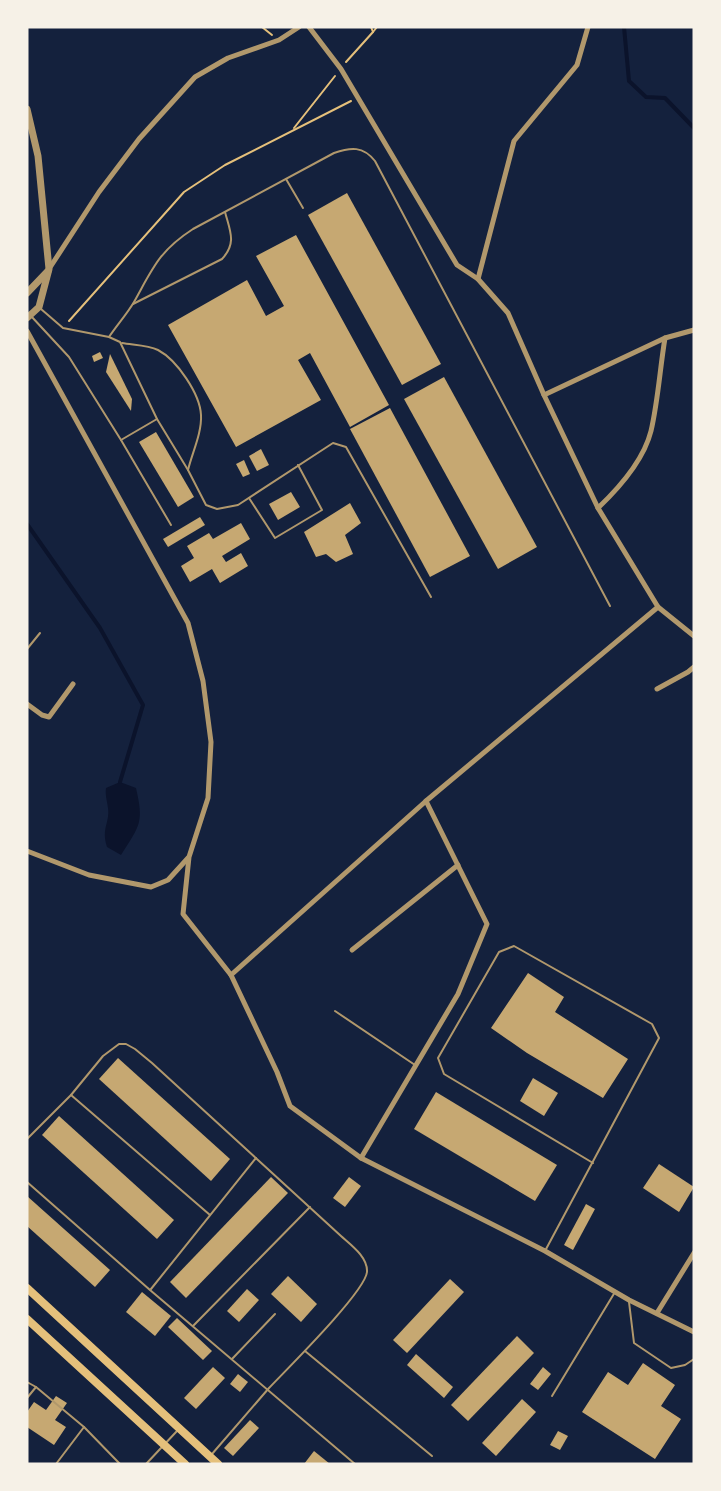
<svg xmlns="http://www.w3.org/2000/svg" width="721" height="1491" viewBox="0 0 721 1491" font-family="Figtree,sans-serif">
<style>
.water{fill:#0b132b}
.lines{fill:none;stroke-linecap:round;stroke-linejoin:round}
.stream{stroke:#0b132b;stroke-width:4}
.building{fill:#c6a872}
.path{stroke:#e5c07b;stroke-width:2}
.service{stroke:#b1986c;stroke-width:2}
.minor{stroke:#b1986c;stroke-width:5}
.tertiary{stroke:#b1986c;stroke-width:7}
.trunk{stroke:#e5c07b;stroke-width:8}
</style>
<rect width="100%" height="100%" fill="#14213d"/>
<!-- water -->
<path class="water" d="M120 782 136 788C144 823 140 825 121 855L107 847C101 828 110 823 108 808 107 800 105 795 106 788Z"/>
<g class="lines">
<!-- stream -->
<g class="stream">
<path d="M624 27 629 81 646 97 665 98 694 128"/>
<path d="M27 524 100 628 143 705 120 782"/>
</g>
</g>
<!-- building -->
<g class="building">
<path d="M347 193 441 364 402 385 308 215Z"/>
<path d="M296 235 389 405 350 427 310 353 298 360 321 400 236 447 168 325 247 280 266 316 284 306 256 256Z"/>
<path d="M100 352 103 358 94 362 92 356Z"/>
<path d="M110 354 132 399 131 411 106 372Z"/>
<path d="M444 377 537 547 498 569 404 399Z"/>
<path d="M390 408 470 556 430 577 350 429Z"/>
<path d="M156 432 194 497 178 507 139 442Z"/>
<path d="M261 449 269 465 257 471 249 456Z"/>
<path d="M244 460 250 474 243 477 236 464Z"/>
<path d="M291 492 300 507 278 520 269 504Z"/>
<path d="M350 503 361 523 345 535 353 554 336 562 326 554 316 557 304 532Z"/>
<path d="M200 517 205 525 168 547 163 539Z"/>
<path d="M241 523 250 539 222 556 226 562 241 553 248 566 220 583 212 569 190 582 181 566 194 558 187 546 209 533 213 539Z"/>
<path d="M528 973 564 997 555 1012 628 1059 603 1098 527 1053 491 1028Z"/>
<path d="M118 1058 230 1159 211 1181 99 1079Z"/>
<path d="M533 1078 558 1093 544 1116 520 1101Z"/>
<path d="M436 1092 557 1165 535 1201 414 1129Z"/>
<path d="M59 1116 174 1220 157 1239 42 1135Z"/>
<path d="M659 1164 694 1187 679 1212 643 1188Z"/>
<path d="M271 1177 288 1193 186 1298 170 1282Z"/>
<path d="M349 1177 361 1186 345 1207 333 1198Z"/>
<path d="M27 1196 110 1270 95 1287 27 1226Z"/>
<path d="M586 1204 595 1209 573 1250 564 1245Z"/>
<path d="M288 1276 317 1304 301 1322 271 1294Z"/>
<path d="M450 1279 464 1292 407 1353 393 1340Z"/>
<path d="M247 1289 259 1300 239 1322 227 1311Z"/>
<path d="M142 1292 171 1316 155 1336 126 1312Z"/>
<path d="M177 1318 212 1351 203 1360 168 1327Z"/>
<path d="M517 1336 534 1353 468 1421 451 1405Z"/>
<path d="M416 1354 453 1387 444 1398 407 1365Z"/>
<path d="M643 1363 675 1385 661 1406 681 1419 655 1459 582 1412 608 1372 628 1385Z"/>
<path d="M213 1367 225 1378 196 1409 184 1398Z"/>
<path d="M543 1367 551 1374 538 1390 530 1384Z"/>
<path d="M238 1374 248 1382 240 1392 230 1384Z"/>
<path d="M56 1396 67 1403 55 1420 66 1427 54 1445 27 1427V1412L34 1402 46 1410Z"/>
<path d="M522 1399 536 1412 496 1456 482 1443Z"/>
<path d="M250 1420 259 1428 233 1456 224 1448Z"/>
<path d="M558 1431 568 1436 560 1450 550 1445Z"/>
<path d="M314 1451 330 1464H304Z"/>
</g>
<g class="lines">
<!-- path -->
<g class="path">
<path d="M262 27 272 35"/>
<path d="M373 32 377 27"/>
<path d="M346 62 373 32 371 27"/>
<path d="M294 128 335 76"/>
<path d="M69 321 184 192 225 165 351 101"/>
</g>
<!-- service -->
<g class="service">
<path d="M286 179 303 208"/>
<path d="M133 304 222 259C237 243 230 231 225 212"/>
<path d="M41 309 63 328 109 337 120 342 157 419 188 470 206 505 217 509 238 505 333 443 346 447 431 597"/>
<path d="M31 316 69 357 121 440 171 525"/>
<path d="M109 337C117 325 127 314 134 302 153 268 159 251 193 229L334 153C351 147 363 146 375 161L610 606"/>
<path d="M122 343C133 345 148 345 158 350 177 360 200 394 201 415 202 433 192 453 188 470"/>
<path d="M121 440 157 419"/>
<path d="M249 498 275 538 322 510 298 465"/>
<path d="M27 649 40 633"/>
<path d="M335 1011 415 1065"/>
<path d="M71 1095 210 1215"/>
<path d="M27 1139 71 1095 103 1056 119 1044H126L135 1049 152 1063 341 1236C351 1245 368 1257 367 1272 365 1292 287 1369 269 1388 250 1410 231 1432 212 1454"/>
<path d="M27 1182 150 1290 355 1464"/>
<path d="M545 1251 659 1038 652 1024 514 946 499 952 438 1058 444 1074 593 1163"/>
<path d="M151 1289 256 1158"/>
<path d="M629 1302 634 1343 671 1368 685 1365 694 1359"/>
<path d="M193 1326 310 1207"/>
<path d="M305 1351 432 1456"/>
<path d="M232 1359 275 1314"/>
<path d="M27 1382 36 1387"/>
<path d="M552 1396 615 1292"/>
<path d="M27 1398 36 1387 84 1427 120 1464"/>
<path d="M56 1464 84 1427"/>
<path d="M146 1464 177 1431"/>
</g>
<!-- minor -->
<g class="minor">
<path d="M309 27 341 69 457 265 478 279 508 313 544 395 598 508 658 607 694 636"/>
<path d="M49 269 99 192 139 139 195 77 228 58 279 40 299 27"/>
<path d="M478 279 514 141 577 65 588 27"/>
<path d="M27 331 188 623 203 681 211 742 208 798 189 857 183 914 231 975 277 1072 290 1106 361 1158 545 1251 629 1300 694 1332"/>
<path d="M544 395 665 338 694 330"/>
<path d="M598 508C619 488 644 459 651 431 658 401 660 368 665 338"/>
<path d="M657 689 688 672 694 667"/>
<path d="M27 704 42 715 49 717 73 684"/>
<path d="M27 851 89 875 151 887 168 880 188 858"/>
<path d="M352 950 458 865"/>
<path d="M231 975 426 801 658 607"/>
<path d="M361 1158 458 994 487 924 426 801"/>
<path d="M657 1313 694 1253"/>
</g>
<!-- tertiary -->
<g class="tertiary">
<path d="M27 109 38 156 49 269 39 307 27 318"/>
<path d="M27 293 48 271"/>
</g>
<!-- trunk -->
<g class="trunk">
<path d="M27 1288 218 1464"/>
<path d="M27 1319 185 1464"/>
</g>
</g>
<!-- border -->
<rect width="721" height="1491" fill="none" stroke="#f6f1e7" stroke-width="57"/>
</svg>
